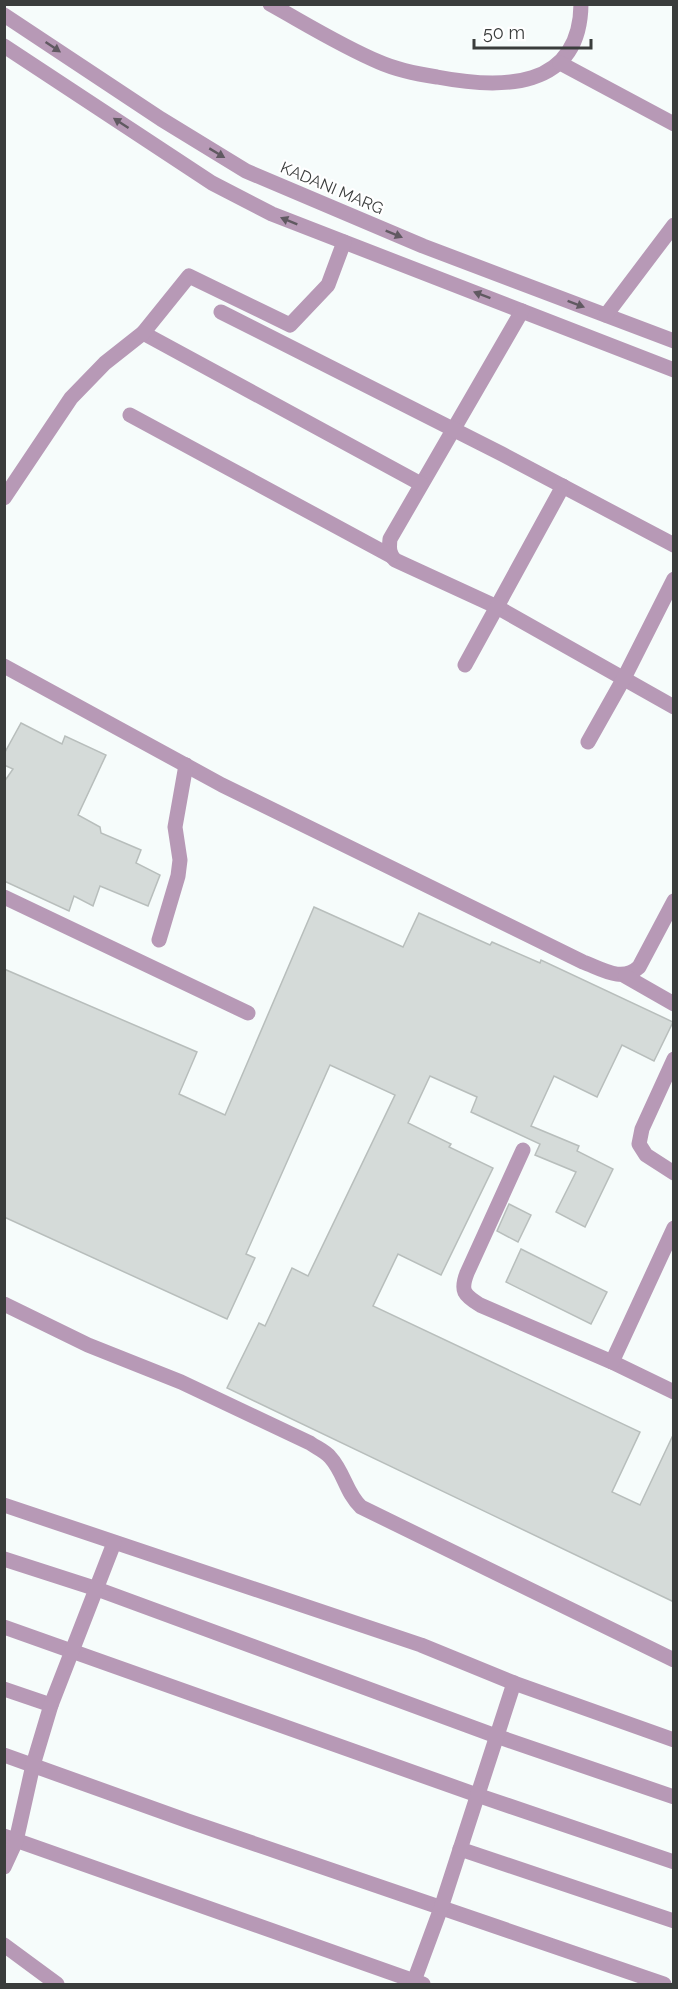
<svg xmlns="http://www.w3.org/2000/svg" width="678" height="1989" viewBox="0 0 678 1989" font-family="Raleway,sans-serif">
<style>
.building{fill:#d5dbd9;stroke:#b8bebc;stroke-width:1.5}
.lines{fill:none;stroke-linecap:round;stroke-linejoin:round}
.minor{stroke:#b799b6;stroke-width:15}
.oneway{fill:#605961}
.labels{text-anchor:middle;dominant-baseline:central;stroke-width:4.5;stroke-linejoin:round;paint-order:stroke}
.street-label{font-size:16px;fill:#3a3d3c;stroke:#fff}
</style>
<rect width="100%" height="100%" fill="#f6fcfb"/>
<!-- building -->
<g class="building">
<path d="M21 723 62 744 65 736 106 755 78 815 100 827 101 833 141 850 136 863 160 875 148 906 100 886 93 906 74 896 69 911 4 881V782L13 769 4 765V754Z"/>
<path d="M314 907 403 947 419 913 490 945 492 942 540 963 541 960 673 1022 654 1061 622 1045 597 1097 554 1076 531 1126 579 1146 577 1151 613 1169 585 1227 556 1212 576 1172 535 1155 540 1144 471 1112 477 1097 430 1076 408 1123 451 1144 449 1147 493 1168 441 1275 398 1254 373 1306 640 1432 612 1492 640 1505 674 1433V1602L227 1388 259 1323 265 1326 292 1268 308 1276 395 1095 330 1065 246 1254 255 1258 227 1319 4 1217V969L197 1052 179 1094 225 1115Z"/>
<path d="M509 1204 531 1215 518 1242 497 1231Z"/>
<path d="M521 1249 607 1292 591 1324 506 1282Z"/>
</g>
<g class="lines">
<!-- minor -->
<g class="minor">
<path d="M270 4C306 24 341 46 379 62 397 70 417 74 437 77 500 89 580 91 581 4"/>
<path d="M4 15 161 119 246 171 423 246 674 341"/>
<path d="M4 46 212 183 272 214 674 370"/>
<path d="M560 63 674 124"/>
<path d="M522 311 390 539C389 548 389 554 395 560L495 606 674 707"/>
<path d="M221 312 502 454 674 545"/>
<path d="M606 315 674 225"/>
<path d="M143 333 421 484"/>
<path d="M130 415 391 556"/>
<path d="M4 498 71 398 105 363 143 333 189 276 290 325 328 285 344 242"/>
<path d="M465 665 563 486"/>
<path d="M4 666 222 785 583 962C602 969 622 983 639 967L674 901"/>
<path d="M588 742 624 678 674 579"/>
<path d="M4 897 248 1013"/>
<path d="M159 940 178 876 180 860 175 827 186 765"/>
<path d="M625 976 674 1004"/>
<path d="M674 1059 642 1129 639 1144 646 1155 674 1173"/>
<path d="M523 1150 467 1273C460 1291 464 1295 480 1305L612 1362 674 1392"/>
<path d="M4 1304 88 1345 181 1382 310 1443C317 1448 325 1451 330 1457 344 1472 346 1493 361 1507L674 1660"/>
<path d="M612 1362 674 1228"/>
<path d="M4 1505 421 1645 514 1683 674 1740"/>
<path d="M4 1559 97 1589 496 1736 674 1797"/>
<path d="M4 1627 477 1795 674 1862"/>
<path d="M4 1689 51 1705"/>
<path d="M4 1755 188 1821 664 1984"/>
<path d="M4 1836 423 1984"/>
<path d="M460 1849 674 1921"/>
<path d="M4 1867 16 1841 33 1765 51 1705 114 1543"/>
<path d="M4 1945 57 1984"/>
<path d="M414 1981 441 1908 514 1683"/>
</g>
</g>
<!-- one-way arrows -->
<defs><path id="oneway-solid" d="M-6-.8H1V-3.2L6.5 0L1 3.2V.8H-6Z" transform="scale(1.5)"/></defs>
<g class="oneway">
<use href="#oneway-solid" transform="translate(53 47) rotate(34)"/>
<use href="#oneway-solid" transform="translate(121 123) rotate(-147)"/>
<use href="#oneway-solid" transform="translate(217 153) rotate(31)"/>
<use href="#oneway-solid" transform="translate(289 221) rotate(-158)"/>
<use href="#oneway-solid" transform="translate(394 234) rotate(22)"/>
<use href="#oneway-solid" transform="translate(482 295) rotate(-159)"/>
<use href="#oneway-solid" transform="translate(576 304) rotate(21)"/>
</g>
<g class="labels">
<!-- street labels -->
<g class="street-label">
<text transform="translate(332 188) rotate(23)">KADANI MARG</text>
</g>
</g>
<!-- border -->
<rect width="678" height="1989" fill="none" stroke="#3a3d3c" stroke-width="12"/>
<!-- scale -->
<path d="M474 39v9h117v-9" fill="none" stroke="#3a3d3c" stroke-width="3"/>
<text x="483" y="39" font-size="18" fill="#3a3d3c" stroke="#ffffff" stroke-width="4.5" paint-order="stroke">50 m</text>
</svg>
